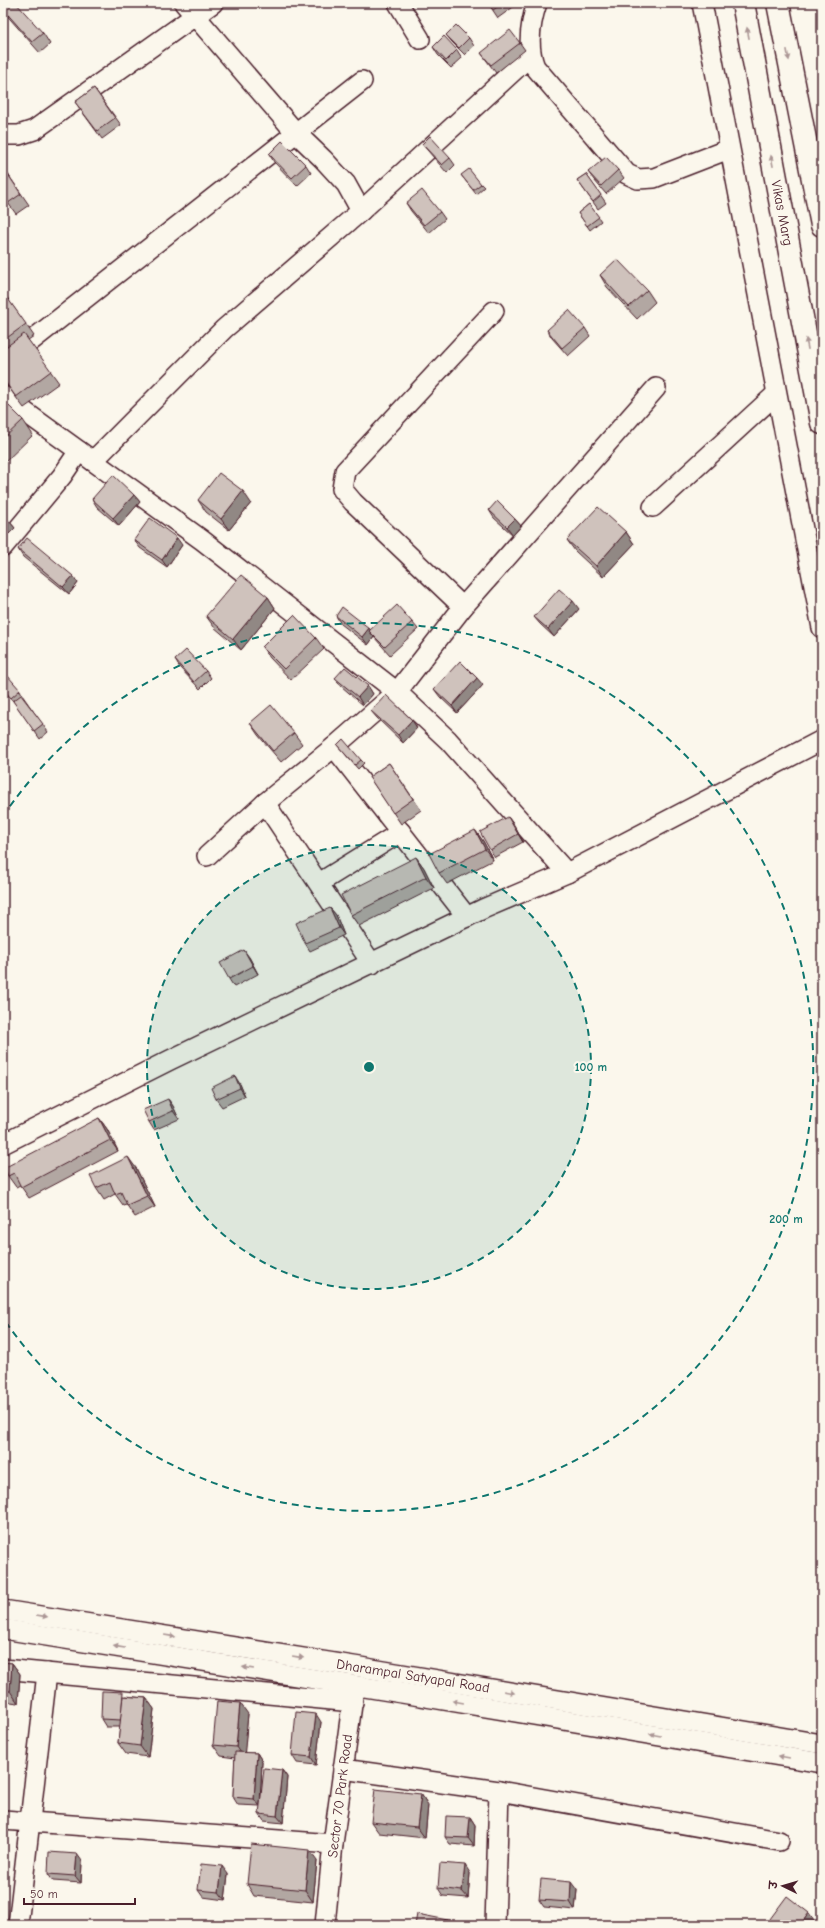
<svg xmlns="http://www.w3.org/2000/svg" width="825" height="1928" viewBox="0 0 825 1928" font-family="'Comic Neue','Playpen Sans Deva',sans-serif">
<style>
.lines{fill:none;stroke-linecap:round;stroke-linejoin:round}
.minor-casing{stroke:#4a1f2b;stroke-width:22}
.major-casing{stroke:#4a1f2b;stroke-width:25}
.minor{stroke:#fbf7ec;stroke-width:19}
.major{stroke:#fbf7ec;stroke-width:22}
.wall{fill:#b2a7a2;stroke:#4a1f2b}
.shaded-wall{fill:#918884;stroke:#4a1f2b}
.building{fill:#cfc2bc;stroke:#4a1f2b}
.oneway{fill:#ab9695}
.ring{fill:none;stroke:#0f766e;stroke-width:2;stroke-dasharray:7 5}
.labels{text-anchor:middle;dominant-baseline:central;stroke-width:4;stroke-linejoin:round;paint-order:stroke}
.street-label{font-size:14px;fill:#4a1f2b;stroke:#fbf7ec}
.centre{fill:#0f766e;stroke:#fbf7ec;stroke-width:2}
.ring-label{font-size:12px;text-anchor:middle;font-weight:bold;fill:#0f766e;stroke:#fbf7ec;stroke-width:4;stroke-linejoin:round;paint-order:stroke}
</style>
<rect width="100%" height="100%" fill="#fbf7ec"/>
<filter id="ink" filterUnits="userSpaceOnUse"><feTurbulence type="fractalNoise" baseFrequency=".025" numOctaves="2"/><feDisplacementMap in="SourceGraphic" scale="8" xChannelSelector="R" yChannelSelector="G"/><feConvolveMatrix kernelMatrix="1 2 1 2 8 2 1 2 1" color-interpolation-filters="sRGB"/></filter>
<g filter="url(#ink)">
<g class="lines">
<!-- minor casing -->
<g class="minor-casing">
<g id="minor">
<path d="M184 3 296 133 323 159 346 184 361 211"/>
<path d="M398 3 420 39"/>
<path d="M537 3C530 24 527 47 535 67L627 174 638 179 654 178 729 149"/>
<path d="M702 3 822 628"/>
<path d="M3 135H19L34 130 213 3"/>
<path d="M3 363 362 81"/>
<path d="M3 396 202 540 397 692 448 740 567 873"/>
<path d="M93 461 224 329 361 211 530 56"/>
<path d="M653 507 776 394"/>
<path d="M3 547 62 476 79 451"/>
<path d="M463 607 353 502 342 489 345 471 494 311"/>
<path d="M334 747 467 917"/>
<path d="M265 803 372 964"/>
<path d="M207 856 265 803 334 747 397 692 463 607 656 388"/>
<path d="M319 883 401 832"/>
<path d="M3 1144 170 1060 483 909 567 873 822 740"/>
<path d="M3 1610 360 1667 822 1744"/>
<path d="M3 1629 408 1694 822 1763"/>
<path d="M3 1669 353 1702"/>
<path d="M343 1769 499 1791 779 1841"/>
<path d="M3 1820 333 1844"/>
<path d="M18 1925 47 1673"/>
<path d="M325 1925 333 1844 354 1690"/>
<path d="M495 1925 499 1791"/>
</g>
</g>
<!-- major casing -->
<g class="major-casing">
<g id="major">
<path d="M743 3 822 423"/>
<path d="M778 3 822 225"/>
</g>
</g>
<!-- minor -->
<use href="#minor" class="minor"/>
<!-- major -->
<use href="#major" class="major"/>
</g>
<!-- wall -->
<g class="wall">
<path d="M3 3 43 33 50 44 40 53 3 11Z"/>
<path d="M488 3H514L516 5 498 18Z"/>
<path d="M446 35 469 38 474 46 465 55 452 42Z"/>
<path d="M520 43 525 50 496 73 481 53Z"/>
<path d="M433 47 457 50 462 58 451 68 438 55Z"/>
<path d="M94 88 121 125 102 139 75 102Z"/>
<path d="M422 144 450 158 455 165 447 173 428 151Z"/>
<path d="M269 154 306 165 311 173 297 186 274 162Z"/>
<path d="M3 167 29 205 16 214 3 196Z"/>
<path d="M618 170 624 178 606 194 594 180 588 172Z"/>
<path d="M586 174 606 203 598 209 577 180Z"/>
<path d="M461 175 481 184 484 187 476 194Z"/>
<path d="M406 203 440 212 445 219 429 233 411 211Z"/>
<path d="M589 204 601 221 590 230 578 213Z"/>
<path d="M600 275 647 290 655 302 637 319 607 287Z"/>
<path d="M3 292 34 336 28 340 59 383 24 408 3 380 7 346 3 340Z"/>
<path d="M585 328 590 336 568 356 552 338 547 330Z"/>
<path d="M3 400 23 420 33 435 3 464Z"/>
<path d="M134 495 140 502 119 526 97 507 92 499Z"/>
<path d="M198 500 251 503 229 530 206 512Z"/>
<path d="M489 510 515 519 521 526 513 535 494 518Z"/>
<path d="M3 515 9 521 15 528 9 534 3 528Z"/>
<path d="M626 532 634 544 603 577 575 551 567 540Z"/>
<path d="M134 540 182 545 167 567 140 548Z"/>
<path d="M18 549 73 576 78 583 69 594 23 557Z"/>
<path d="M268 597 275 608 241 650 214 627 206 616Z"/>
<path d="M579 609 554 637 540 624 534 617Z"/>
<path d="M336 616 369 628 370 630 412 622 418 629 390 655 374 637 368 645 341 624Z"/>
<path d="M316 638 324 649 291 680 270 658 262 647Z"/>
<path d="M175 660 206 671 211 678 200 689 180 668Z"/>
<path d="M3 678 20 690 22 694V695L48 732 40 739 14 702 3 690Z"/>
<path d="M335 678 368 686 373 694 363 705 341 686Z"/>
<path d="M483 685 457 713 440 697 434 689Z"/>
<path d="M371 711 417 728 403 743 377 718Z"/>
<path d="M250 723 294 733 302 744 281 762 258 735Z"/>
<path d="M337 745 361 760 364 763 358 769Z"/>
<path d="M389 763 421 810 401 824 369 777Z"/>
<path d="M508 817 514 825 523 842 495 857 490 850Z"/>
<path d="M475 830 483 841 493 860 447 884 439 873Z"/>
<path d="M416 857 424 868 434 888 359 926 351 915Z"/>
<path d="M330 908 336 915 344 935 310 951 305 943Z"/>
<path d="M249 957 258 974 234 987 229 979Z"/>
<path d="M240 1084 245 1096 222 1107 216 1099Z"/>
<path d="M168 1099 173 1106 179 1119 154 1130 149 1122Z"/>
<path d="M99 1118 107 1129 118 1151 29 1198 20 1185 16 1187 8 1176Z"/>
<path d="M136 1168 155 1207 135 1217 126 1204 123 1205 115 1194 104 1200 96 1188Z"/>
<path d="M3 1662 12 1663 20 1674 18 1703 3 1701Z"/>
<path d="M126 1696 146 1698 154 1709 148 1757 126 1754 118 1743 120 1727H106L101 1719Z"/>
<path d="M248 1714 244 1753H257L262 1761 260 1806 238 1805 233 1797 235 1758 221 1756 213 1745Z"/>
<path d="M321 1722 316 1765 297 1763 292 1755Z"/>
<path d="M282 1770 287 1777 283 1823 264 1821 259 1814Z"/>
<path d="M421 1794 428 1805 425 1838 379 1833 371 1822Z"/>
<path d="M470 1817 475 1825 474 1846 450 1844 445 1837Z"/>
<path d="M82 1861 81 1883 53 1881 48 1874Z"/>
<path d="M317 1861 313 1902 254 1896 247 1884Z"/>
<path d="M470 1873 468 1898 443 1896 438 1888Z"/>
<path d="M228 1874 225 1900 203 1897 198 1890Z"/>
<path d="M577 1890 575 1910 544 1907 539 1900Z"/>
</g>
<!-- shaded-wall -->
<g class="shaded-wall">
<path d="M243 491 251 503 229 530 221 519Z"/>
<path d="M134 495 140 502 119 526 113 518Z"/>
<path d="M515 519 521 526 513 535 507 527Z"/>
<path d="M9 521 15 528 9 534 4 527Z"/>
<path d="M626 532 634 544 603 577 596 566Z"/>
<path d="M177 538 182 545 167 567 162 560Z"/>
<path d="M73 576 78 583 69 594 63 587Z"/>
<path d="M268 597 275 608 241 650 233 639Z"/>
<path d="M573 601 579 609 554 637 548 629Z"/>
<path d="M369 628 374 636 369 631 374 637 368 645 362 637Z"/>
<path d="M477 678 483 685 457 713 452 706Z"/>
<path d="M368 686 373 694 363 705 358 697Z"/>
<path d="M412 720 417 728 403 743 398 735Z"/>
<path d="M508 817 514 825 523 842 518 834Z"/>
<path d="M475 830 483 841 493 860 485 849Z"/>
<path d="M416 857 424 868 434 888 426 877Z"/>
<path d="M330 908 336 915 344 935 339 928Z"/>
<path d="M244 950 249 957 258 974 253 966Z"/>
<path d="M235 1076 240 1084 245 1096 240 1088Z"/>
<path d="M168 1099 173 1106 179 1119 173 1111Z"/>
<path d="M99 1118 107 1129 118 1151 110 1140Z"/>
<path d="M128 1157 136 1168 155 1207 147 1196Z"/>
<path d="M12 1663 20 1674 18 1703 10 1691Z"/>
<path d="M146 1698 154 1709 148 1757 140 1746Z"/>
<path d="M240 1703 248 1714 244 1759 236 1747Z"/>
<path d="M316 1714 321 1722 316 1765 311 1757Z"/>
<path d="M257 1753 262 1761 260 1806 254 1799Z"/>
<path d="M282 1770 287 1777 283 1823 277 1816Z"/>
<path d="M421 1794 428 1805 425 1838 417 1827Z"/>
<path d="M470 1817 475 1825 474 1846 468 1838Z"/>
<path d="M309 1850 317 1861 313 1902 305 1890Z"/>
<path d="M77 1854 82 1861 81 1883 75 1876Z"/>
<path d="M465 1865 470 1873 468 1898 462 1891Z"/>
<path d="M222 1866 228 1874 225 1900 219 1892Z"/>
<path d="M571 1882 577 1890 575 1910 570 1902Z"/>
<path d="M809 1913 814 1920 811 1925H800Z"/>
</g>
<!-- building -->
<g class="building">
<path d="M3 3H16L43 33 32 42 3 9Z"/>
<path d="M488 3H503L493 10Z"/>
<path d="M456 25 469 38 459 48 446 35Z"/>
<path d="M510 30 520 43 491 65 481 53Z"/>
<path d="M444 36 457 50 446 61 433 47Z"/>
<path d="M94 88 115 118 97 131 75 102Z"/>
<path d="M430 136 450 158 442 165 422 144Z"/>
<path d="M282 141 306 165 292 178 269 154Z"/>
<path d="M606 157 618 170 601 186 588 172Z"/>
<path d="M3 167 21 194 8 203 3 196Z"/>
<path d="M469 169 481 184 473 190 461 175Z"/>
<path d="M586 174 601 195 593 202 577 180Z"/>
<path d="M422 190 440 212 424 225 406 203Z"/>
<path d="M589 204 599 217 587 226 578 213Z"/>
<path d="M617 259 647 290 629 307 600 275Z"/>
<path d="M3 292 26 324 4 340 3 339Z"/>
<path d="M569 310 585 328 562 348 547 330Z"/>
<path d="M24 334 51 371 16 397 3 379V349Z"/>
<path d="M3 400 23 420 3 439Z"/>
<path d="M219 473 243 491 221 519 198 500Z"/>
<path d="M113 475 134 495 113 518 92 499Z"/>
<path d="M497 501 515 519 507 527 489 510Z"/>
<path d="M598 507 626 532 596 566 567 540Z"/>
<path d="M3 515 9 521 4 527 3 526Z"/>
<path d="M150 518 177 538 162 560 134 540Z"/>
<path d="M27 538 73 576 63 587 18 549Z"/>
<path d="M241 575 268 597 233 639 206 616Z"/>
<path d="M559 589 573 601 548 629 534 617Z"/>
<path d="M397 605 412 622 385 647 369 631Z"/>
<path d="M342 607 369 628 362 637 336 616Z"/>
<path d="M294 615 316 638 284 669 262 647Z"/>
<path d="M186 650 206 671 194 682 175 660Z"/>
<path d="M460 661 477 678 452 706 434 689Z"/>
<path d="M345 667 368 686 358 697 335 678Z"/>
<path d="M7 675 20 690 11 698 3 689V678Z"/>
<path d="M21 695 43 724 34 731 13 701Z"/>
<path d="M386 695 412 720 398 735 371 711Z"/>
<path d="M271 705 294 733 273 751 250 723Z"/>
<path d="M343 739 361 760 355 765 337 745Z"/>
<path d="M389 763 413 799 393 813 369 777Z"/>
<path d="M508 817 518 834 490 850 480 832Z"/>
<path d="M475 830 485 849 439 873 429 854Z"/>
<path d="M416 857 426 877 351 915 341 895Z"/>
<path d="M330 908 339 928 305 943 296 923Z"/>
<path d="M244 950 253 966 229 979 220 963Z"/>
<path d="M235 1076 240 1088 216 1099 211 1088Z"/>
<path d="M168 1099 173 1111 149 1122 143 1110Z"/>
<path d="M99 1118 110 1140 21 1187 14 1173 8 1176 4 1168Z"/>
<path d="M128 1157 147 1196 127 1205 121 1192 115 1194 110 1182 96 1188 90 1176Z"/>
<path d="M3 1662 12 1663 10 1691H3Z"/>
<path d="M102 1691 123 1692 121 1720 101 1719Z"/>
<path d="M123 1696 146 1698 140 1746 118 1743Z"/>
<path d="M217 1701 240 1703 236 1747 213 1745Z"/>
<path d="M296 1712 316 1714 311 1757 292 1755Z"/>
<path d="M235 1752 257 1753 254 1799 233 1797Z"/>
<path d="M264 1768 282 1770 277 1816 259 1814Z"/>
<path d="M375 1789 421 1794 417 1827 371 1822Z"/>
<path d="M446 1816 470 1817 468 1838 445 1837Z"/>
<path d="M251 1844 309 1850 305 1890 247 1884Z"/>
<path d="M49 1852 77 1854 75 1876 48 1874Z"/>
<path d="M440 1863 465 1865 462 1891 438 1888Z"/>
<path d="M201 1864 222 1866 219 1892 198 1890Z"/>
<path d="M541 1879 571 1882 570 1902 539 1900Z"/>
<path d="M787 1896 809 1913 800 1925H769L767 1923Z"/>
<path d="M417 1914 463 1923V1925H415Z"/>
</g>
<!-- one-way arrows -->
<defs><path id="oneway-solid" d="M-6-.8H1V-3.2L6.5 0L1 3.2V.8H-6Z"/></defs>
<g class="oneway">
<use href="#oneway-solid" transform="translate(748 33) rotate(-101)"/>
<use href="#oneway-solid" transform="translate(788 55) rotate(79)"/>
<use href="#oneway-solid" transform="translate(772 161) rotate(-101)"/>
<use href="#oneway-solid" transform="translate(807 344) rotate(-101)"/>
<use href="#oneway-solid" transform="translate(42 1616) rotate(9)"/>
<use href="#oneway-solid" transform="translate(170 1636) rotate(9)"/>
<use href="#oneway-solid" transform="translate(119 1647) rotate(-171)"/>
<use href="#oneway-solid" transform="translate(298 1657) rotate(9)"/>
<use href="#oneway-solid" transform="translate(248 1668) rotate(-171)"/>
<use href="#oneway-solid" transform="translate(509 1692) rotate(10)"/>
<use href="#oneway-solid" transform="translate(458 1702) rotate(-170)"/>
<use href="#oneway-solid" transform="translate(655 1735) rotate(-170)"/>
<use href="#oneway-solid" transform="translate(784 1757) rotate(-170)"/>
</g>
</g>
<!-- distance rings -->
<circle cx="369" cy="1067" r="222" fill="#0f766e" fill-opacity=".12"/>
<g class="ring">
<circle cx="369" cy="1067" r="222"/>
<path d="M3 816A444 444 0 1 1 3 1318"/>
</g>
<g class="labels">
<!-- street labels -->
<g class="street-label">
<text transform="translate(782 213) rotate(79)">Vikas Marg</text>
<text transform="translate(413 1676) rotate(9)">Dharampal Satyapal Road</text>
<text transform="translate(340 1796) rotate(-83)">Sector 70 Park Road</text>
</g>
</g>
<circle cx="369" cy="1067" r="6" class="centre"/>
<g class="ring-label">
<text x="591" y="1071">100 m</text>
<text x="786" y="1223">200 m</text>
</g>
<!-- margin -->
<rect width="825" height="1928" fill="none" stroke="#fbf7ec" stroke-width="16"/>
<rect x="8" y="8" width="809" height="1912" fill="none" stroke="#4a1f2b" stroke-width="1.5" filter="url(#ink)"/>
<!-- north arrow -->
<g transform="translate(783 1886) rotate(275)" stroke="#fbf7ec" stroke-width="3" paint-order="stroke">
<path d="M0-3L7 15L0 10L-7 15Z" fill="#4a1f2b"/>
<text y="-6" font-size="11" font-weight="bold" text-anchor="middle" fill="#4a1f2b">उ</text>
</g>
<!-- scale -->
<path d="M24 1898v6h111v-6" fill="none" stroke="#4a1f2b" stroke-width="2"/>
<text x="30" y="1898" font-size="12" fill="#4a1f2b" stroke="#fbf7ec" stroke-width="3" paint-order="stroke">50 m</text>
</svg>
